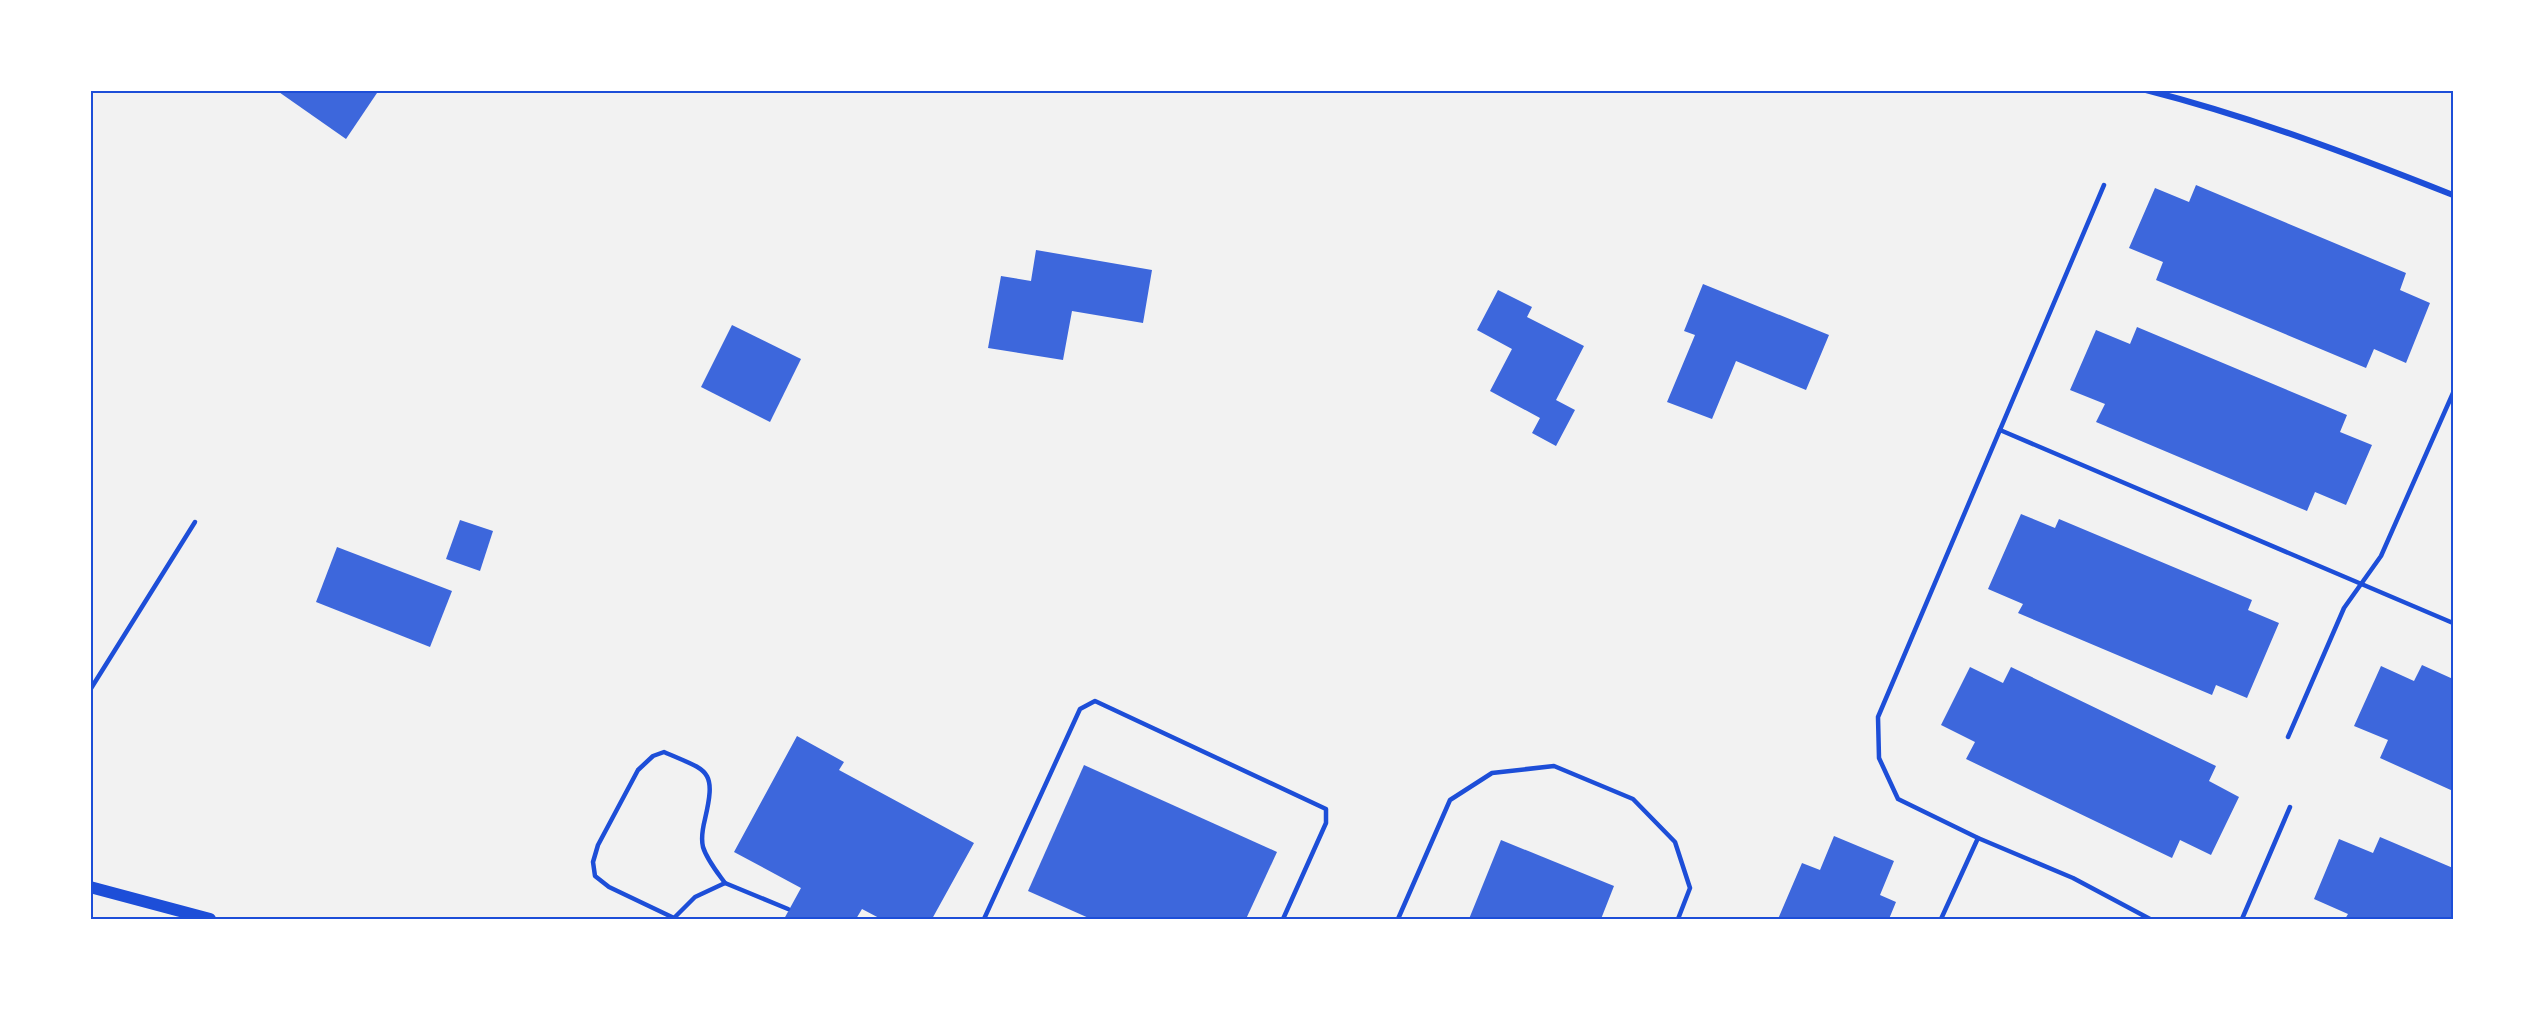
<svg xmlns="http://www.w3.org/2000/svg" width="2543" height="1009" viewBox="0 0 2543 1009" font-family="Montserrat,sans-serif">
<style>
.building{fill:#3d67dc}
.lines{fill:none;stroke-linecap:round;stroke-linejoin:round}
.service{stroke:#1d4ed8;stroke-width:4.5}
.minor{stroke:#1d4ed8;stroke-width:6}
.secondary{stroke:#1d4ed8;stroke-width:12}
.neatline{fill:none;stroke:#1d4ed8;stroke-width:2}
</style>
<rect width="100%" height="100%" fill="#f2f2f2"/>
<!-- building -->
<g class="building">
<path d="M276 90H379L346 139Z"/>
<path d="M2196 185 2406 273 2400 290 2430 303 2406 363 2374 349 2366 368 2156 280 2163 262 2129 248 2155 188 2189 202Z"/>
<path d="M1036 250 1152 270 1143 323 1072 311 1063 360 988 348 1001 276 1031 281Z"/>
<path d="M1703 284 1829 335 1806 390 1736 361 1712 419 1667 402 1695 335 1684 331Z"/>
<path d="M1498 290 1532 307 1527 317 1584 346 1556 400 1575 410 1556 446 1532 433 1540 418 1490 391 1512 349 1477 330Z"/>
<path d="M732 325 801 359 770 422 701 387Z"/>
<path d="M2137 327 2347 415 2340 432 2372 445 2346 505 2315 492 2307 511 2096 422 2105 404 2070 390 2096 330 2130 344Z"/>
<path d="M2021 514 2055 528 2059 519 2252 600 2248 610 2279 623 2247 698 2216 685 2212 695 2018 613 2023 604 1988 589Z"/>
<path d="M460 520 493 531 480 571 446 559Z"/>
<path d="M337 547 452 591 430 647 316 602Z"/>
<path d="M2422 665 2453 679V791L2380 758 2388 740 2354 726 2381 666 2414 681Z"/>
<path d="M1970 667 2003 683 2011 667 2216 766 2209 781 2239 797 2211 855 2180 840 2172 858 1966 759 1975 742 1941 725Z"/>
<path d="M797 736 844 762 839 770 974 843 932 919H881L862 909 856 919H784L801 888 734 852Z"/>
<path d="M1084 765 1277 852 1246 919H1091L1028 891Z"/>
<path d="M1834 836 1894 861 1880 895 1896 902 1889 919H1778L1802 863 1820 870Z"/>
<path d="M2380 837 2453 868V919H2345L2348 914 2314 899 2339 839 2373 853Z"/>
<path d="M1501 840 1614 886 1601 919H1469Z"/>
</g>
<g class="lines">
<!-- service -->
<g class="service">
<path d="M2104 185 1878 717 1879 758 1898 799 1978 838 2073 878 2150 919"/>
<path d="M2000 430 2453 623"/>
<path d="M90 690 195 522"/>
<path d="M2288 737 2344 608 2381 556 2453 393"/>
<path d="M674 918 609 887 595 876 593 862 598 845 638 770 653 756 664 752C707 771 717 768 705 819 703 827 701 839 703 847 707 860 717 872 725 883"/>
<path d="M673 919 695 897 725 883 788 909"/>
<path d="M984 919 1080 709 1095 701 1326 809V823L1283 919"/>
<path d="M1398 919 1450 800 1492 773 1554 766 1633 799 1675 842 1690 888 1678 919"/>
<path d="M1941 919 1978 838"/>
<path d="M2242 919 2290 807"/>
</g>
<!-- minor -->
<path class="minor" d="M2146 90C2252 117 2352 155 2453 195"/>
<!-- secondary -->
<path class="secondary" d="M90 887 210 919"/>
</g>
<!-- border -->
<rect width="2543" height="1009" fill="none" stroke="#ffffff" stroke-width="183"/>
<rect x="92" y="92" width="2360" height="826" class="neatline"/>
</svg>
